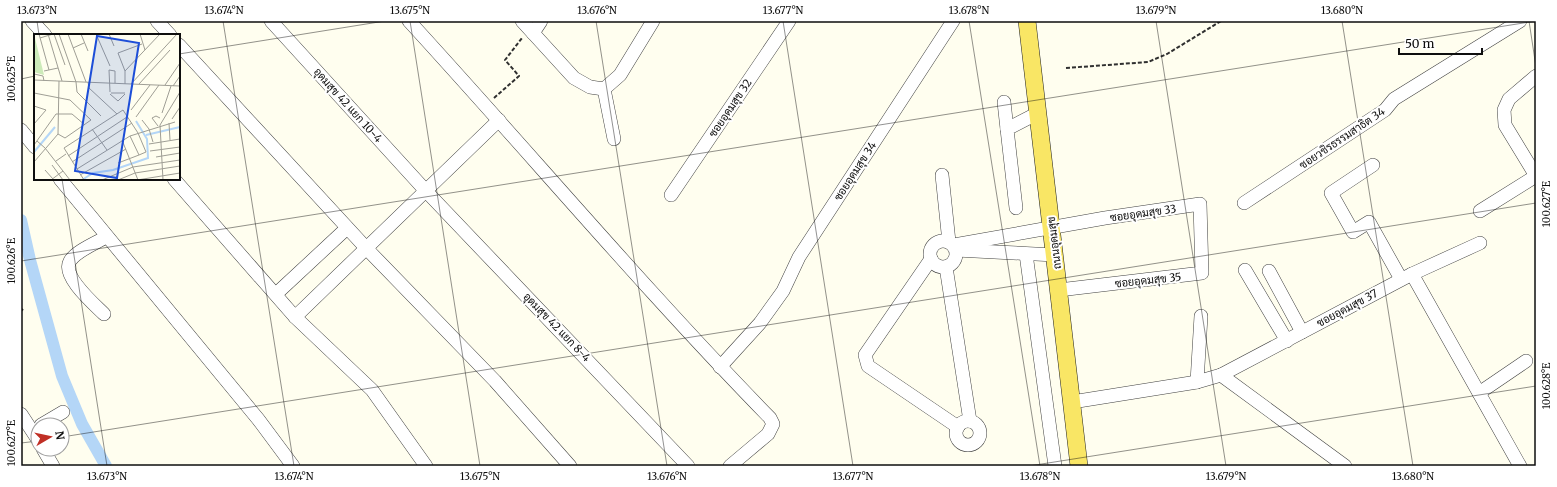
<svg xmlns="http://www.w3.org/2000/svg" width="1557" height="487" viewBox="0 0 1557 487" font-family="Merriweather,Sarabun,serif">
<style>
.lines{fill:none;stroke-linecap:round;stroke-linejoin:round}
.canal{stroke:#b4d6f7;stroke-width:12}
.minor-casing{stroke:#414141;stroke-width:14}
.major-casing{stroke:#1f1f1f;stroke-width:18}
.path{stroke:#303030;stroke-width:2;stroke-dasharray:4 2;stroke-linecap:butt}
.minor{stroke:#fff;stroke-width:13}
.major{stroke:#f9e665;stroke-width:17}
.ticks{fill:none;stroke:#0e0e0e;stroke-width:1;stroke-opacity:0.45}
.labels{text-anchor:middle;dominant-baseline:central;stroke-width:4;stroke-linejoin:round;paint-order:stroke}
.street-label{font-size:11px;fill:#0e0e0e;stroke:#fff}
.inset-river{fill:none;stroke:#b4d6f7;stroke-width:2}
.inset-road{fill:none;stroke:#9f9e95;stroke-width:1}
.view{fill:#1d4ed8;fill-opacity:0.15;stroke:#1d4ed8;stroke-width:2}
.inset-edge{fill:none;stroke:#0e0e0e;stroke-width:2}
.neatline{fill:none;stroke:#0e0e0e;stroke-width:1.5}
.ticks-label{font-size:10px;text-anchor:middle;fill:#0e0e0e}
</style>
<rect width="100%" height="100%" fill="#fffeef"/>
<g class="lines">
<!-- canal -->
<path class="canal" d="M21 220 30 260 62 376 82 424 106 466"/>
<!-- minor casing -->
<g class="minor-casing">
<g id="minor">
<path d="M32 21 45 35"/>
<path d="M157 21 170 35"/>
<path d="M271 21 425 190 688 466"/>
<path d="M409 21C530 153 645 290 770 418L773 424 768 434 730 466"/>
<path d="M522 21 574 78 590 87 604 89"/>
<path d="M533 33 541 21"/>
<path d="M179 45 367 249 495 381 570 466"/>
<path d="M604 89 620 75 653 21"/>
<path d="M604 89 614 139"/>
<path d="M1004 102 1007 129"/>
<path d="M21 130 35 147"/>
<path d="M1373 165 1331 193 1353 232 1369 222 1401 279"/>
<path d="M942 175 949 242"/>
<path d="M1536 176 1505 125 1504 110 1509 99 1536 76"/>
<path d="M60 179 258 419 293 466"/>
<path d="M174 179 295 317 372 390 426 466"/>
<path d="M671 195 789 21"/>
<path d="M1244 203 1385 110 1394 99 1520 21"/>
<path d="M1016 208 1007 129 1038 113"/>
<path d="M1480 211 1536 176"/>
<circle cx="943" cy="254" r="13"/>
<path d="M954 245 1105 218 1200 204 1202 273 1059 290"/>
<path d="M956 250 1055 255"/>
<path d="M1026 254 1055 466"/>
<path d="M931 259 865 355 868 366 958 427"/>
<path d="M946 267 970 421"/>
<path d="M1245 270 1287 341"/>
<path d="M1269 271 1302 332"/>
<path d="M1412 274 1480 243"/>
<path d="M276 294 347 228"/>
<path d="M104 314C94 304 61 276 70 261 76 251 96 243 106 237"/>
<path d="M295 317 499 120"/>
<path d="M720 367 760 323 783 291 799 257 953 21"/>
<path d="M1221 375 1345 466"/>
<path d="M1197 382 1201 316"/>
<path d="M1479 393 1526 361"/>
<path d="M1072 402 1197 382 1221 375 1412 274 1520 466"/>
<path d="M21 414 38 440"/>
<circle cx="968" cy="433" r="12"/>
<path d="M41 425 63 412"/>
<path d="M43 449 53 466"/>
</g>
</g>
<!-- major casing -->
<g class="major-casing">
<path id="major" d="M1027 21 1079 466"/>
</g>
<!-- path -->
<g class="path">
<path d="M1066 68 1148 62 1167 54 1221 21"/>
<path d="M494 98 519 76 505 60 522 38"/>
<path d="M21 311 23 309"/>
</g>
<!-- minor -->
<use href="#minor" class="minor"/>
<!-- major -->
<use href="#major" class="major"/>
</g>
<!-- ticks -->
<path class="ticks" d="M37 21 39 35M223 21 294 466M410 21 480 466M596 21 667 466M783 21 853 466M969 21 1040 466M1156 21 1226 466M1342 21 1413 466M1529 21 1536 67M179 54 385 21M21 79 35 76M62 179 107 466M21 261 1536 21M62 437 1536 203M21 443 38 441M1029 466 1536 386"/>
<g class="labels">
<!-- street labels -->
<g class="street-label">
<text transform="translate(348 105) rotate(48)">อุดมสุข 42 แยก 10-4</text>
<text transform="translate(730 108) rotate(-56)">ซอยอุดมสุข 32</text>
<text transform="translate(1342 138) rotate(-34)">ซอยวชิรธรรมสาธิต 34</text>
<text transform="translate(855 171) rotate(-57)">ซอยอุดมสุข 34</text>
<text transform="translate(1143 213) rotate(-8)">ซอยอุดมสุข 33</text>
<text transform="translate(1054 243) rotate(-97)">ถนนอุดมสุข</text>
<text transform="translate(1148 280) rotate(-6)">ซอยอุดมสุข 35</text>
<text transform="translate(1347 308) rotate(-28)">ซอยอุดมสุข 37</text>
<text transform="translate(557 327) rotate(46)">อุดมสุข 42 แยก 8-4</text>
</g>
</g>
<!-- overview -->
<g transform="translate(34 34)">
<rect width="146" height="146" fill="#fffeef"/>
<path d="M0 0 10 41 0 38Z" fill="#cceab9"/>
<path class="inset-river" d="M112 101 146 93M0 118 21 93M48 146 59 139 79 136 114 124 113 105 102 87"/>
<path class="inset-road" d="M5 0 15 36M14 0 28 47M20 0 31 31M25 0 42 48 43 58 67 82M34 0 52 48M47 0 54 17M62 0 76 32M75 0 80 12M106 0 111 16M6 4 19 0M39 14 50 9M10 37 24 34M91 37 126 0M0 40 9 42 10 47M0 46 146 52M54 48 55 54 83 80M91 50V37L84 19 108 10M97 50 143 0M105 50 136 16M131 51 146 29M139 52 146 42M76 58 75 36 81 37V49M0 59 36 66 57 86M77 59H91M76 60 84 67 91 60M0 72 12 76 0 90M97 76 116 51M128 79 137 52M102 83 125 51M138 85 146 73M108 86 115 95 119 108M135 89 136 106M126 91 129 146M126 91 146 58M124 92 118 84 122 82 126 84M58 95 73 116M104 99 112 118 105 121M24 100 31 104 57 86M88 106 104 146M3 107 11 114 36 146M115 110 146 105M0 111 22 80H38L51 91M116 117 146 113M34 122 93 83M122 123 146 119M22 127 32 120M0 128 24 100 25 47M38 128 98 89M84 129 105 121 96 102M18 131 29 146M43 135 96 102 141 88M11 136 19 145M46 141 92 115M17 146 29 137M50 146 30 114 89 76 104 99M68 146 99 133 146 126M84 146 101 139 146 132M103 146 146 139"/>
<path class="view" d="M63 2 105 9 83 144 41 137Z"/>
<rect width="146" height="146" class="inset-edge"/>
</g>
<!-- border -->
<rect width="1557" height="487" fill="none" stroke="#ffffff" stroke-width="44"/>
<!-- north arrow -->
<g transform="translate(50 437) rotate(81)"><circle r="19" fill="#ffffff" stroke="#9f9f9f"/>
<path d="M0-3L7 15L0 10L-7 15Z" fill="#c02f25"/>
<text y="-6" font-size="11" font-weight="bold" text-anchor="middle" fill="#0e0e0e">N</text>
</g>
<!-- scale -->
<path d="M1399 48v6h83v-6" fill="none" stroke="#0e0e0e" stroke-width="2"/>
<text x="1405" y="48" font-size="12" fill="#0e0e0e" stroke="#ffffff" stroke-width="3" paint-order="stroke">50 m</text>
<rect x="22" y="22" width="1513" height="443" class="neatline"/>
<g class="ticks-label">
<text x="37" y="14">13.673°N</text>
<text x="224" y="14">13.674°N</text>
<text x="410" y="14">13.675°N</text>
<text x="597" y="14">13.676°N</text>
<text x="783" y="14">13.677°N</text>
<text x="969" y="14">13.678°N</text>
<text x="1156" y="14">13.679°N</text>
<text x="1342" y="14">13.680°N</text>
<text transform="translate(11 79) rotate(-90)" y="4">100.625°E</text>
<text transform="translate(1546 204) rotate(-90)" y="4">100.627°E</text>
<text transform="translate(11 261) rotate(-90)" y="4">100.626°E</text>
<text transform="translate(1546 386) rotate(-90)" y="4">100.628°E</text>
<text transform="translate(11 443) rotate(-90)" y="4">100.627°E</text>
<text x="107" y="480">13.673°N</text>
<text x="294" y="480">13.674°N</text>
<text x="480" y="480">13.675°N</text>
<text x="667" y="480">13.676°N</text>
<text x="853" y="480">13.677°N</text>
<text x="1040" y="480">13.678°N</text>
<text x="1226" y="480">13.679°N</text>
<text x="1413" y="480">13.680°N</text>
</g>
</svg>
